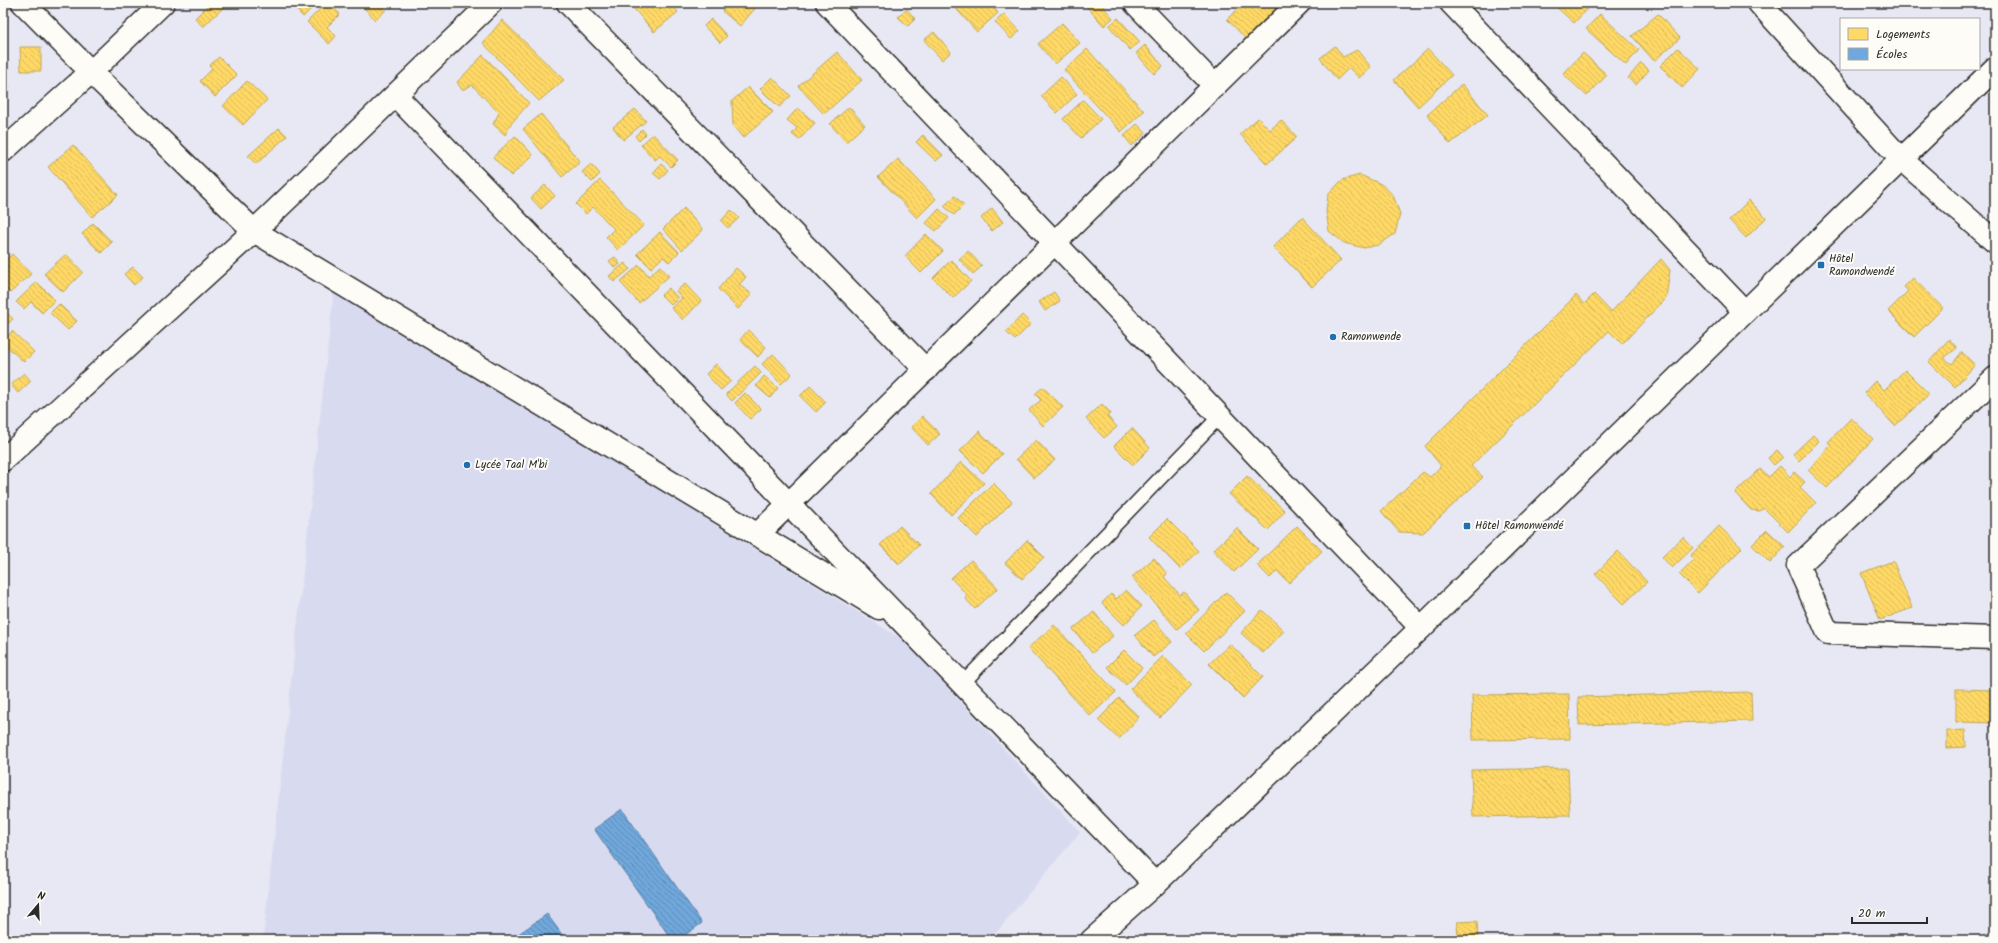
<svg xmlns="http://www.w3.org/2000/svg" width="1998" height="943" viewBox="0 0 1998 943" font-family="Kalam,sans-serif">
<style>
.built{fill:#d8daf0}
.homes{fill:url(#homes-back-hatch);stroke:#bfa554}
.schools{fill:url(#schools-back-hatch);stroke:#5b82a7}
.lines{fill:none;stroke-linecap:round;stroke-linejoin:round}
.service-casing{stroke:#2b2b2b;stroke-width:16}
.minor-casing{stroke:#2b2b2b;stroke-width:25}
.service{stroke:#fdfcf7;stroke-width:13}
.minor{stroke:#fdfcf7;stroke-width:22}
.poi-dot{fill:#1f6fb2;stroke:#fdfcf7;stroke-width:1.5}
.labels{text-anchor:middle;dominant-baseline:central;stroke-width:4;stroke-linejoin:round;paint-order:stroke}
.poi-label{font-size:11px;fill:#2b2b2b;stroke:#fdfcf7;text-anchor:start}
</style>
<defs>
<pattern id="homes-back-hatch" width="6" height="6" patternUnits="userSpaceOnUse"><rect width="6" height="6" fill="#ffd966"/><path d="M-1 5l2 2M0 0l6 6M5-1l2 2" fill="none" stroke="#dbba59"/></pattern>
<pattern id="schools-back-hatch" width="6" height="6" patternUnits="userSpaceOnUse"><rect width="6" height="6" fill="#6fa8dc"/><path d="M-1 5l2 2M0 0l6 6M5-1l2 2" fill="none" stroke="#5b89b3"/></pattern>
</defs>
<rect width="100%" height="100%" fill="#e7e8f3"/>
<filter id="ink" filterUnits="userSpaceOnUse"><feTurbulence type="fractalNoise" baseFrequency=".025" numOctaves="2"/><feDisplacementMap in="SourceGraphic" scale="8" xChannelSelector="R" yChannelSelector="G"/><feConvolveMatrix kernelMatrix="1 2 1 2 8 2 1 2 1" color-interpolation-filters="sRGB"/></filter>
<g filter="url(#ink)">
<!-- built -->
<path class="built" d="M334 290 905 641 1080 832 990 940H263Z"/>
<!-- homes -->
<g class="homes">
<path d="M210 3H220L224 7 203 27 195 18Z"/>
<path d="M290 3H311L314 6 303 17Z"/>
<path d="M326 3H329L340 14 327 27 336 36 329 44 307 22Z"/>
<path d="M334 3H345L346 4 340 9Z"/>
<path d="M360 3H379L386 10 375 20Z"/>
<path d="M629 3H670L678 12 654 32Z"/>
<path d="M729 3H756L758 5 740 26 722 11Z"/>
<path d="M951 3H990L998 13 977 32Z"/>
<path d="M1089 3H1100L1113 18 1104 26 1086 6Z"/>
<path d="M1245 3H1253L1258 8 1264 3H1287L1247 40 1227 19Z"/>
<path d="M1552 3H1592V4L1574 23Z"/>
<path d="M907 9 915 19 908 26 898 17Z"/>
<path d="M1004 14 1020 31 1011 39 995 22Z"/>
<path d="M1600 14 1639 50 1626 65 1586 29Z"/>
<path d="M1658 14 1680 38 1654 61 1632 36Z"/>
<path d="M1118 18 1140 42 1130 50 1109 26Z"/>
<path d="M711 19 727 36 720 43 704 26Z"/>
<path d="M502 20 564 80 539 101 483 43Z"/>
<path d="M1062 23 1080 43 1055 64 1038 44Z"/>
<path d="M934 32 951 52 942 60 924 40Z"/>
<path d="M1145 45 1163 66 1154 74 1136 53Z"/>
<path d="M1335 46 1343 57 1357 50 1371 67 1359 78 1349 68 1337 80 1320 58Z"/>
<path d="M20 47H41V71H21Z"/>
<path d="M1678 48 1700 69 1682 88 1660 66Z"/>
<path d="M1087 49 1144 111 1121 132 1064 70Z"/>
<path d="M1428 49 1452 75 1418 107 1394 80Z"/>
<path d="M837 52 862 80 824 114 798 86Z"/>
<path d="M1583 53 1607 75 1587 96 1563 74Z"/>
<path d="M483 55 529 103 510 125 505 135 493 124 499 113 472 85 462 90 457 82Z"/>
<path d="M219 57 237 75 215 97 200 81 212 69 209 66Z"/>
<path d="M1641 63 1649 70 1636 85 1628 78Z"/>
<path d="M772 77 791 96 779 107 760 89Z"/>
<path d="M1061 77 1077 94 1057 113 1041 96Z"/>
<path d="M3 79 10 87 3 93Z"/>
<path d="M247 81 267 100 243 125 223 106Z"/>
<path d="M1462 84 1488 115 1450 144 1427 115Z"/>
<path d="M748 87 773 112 743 138 733 126 732 101Z"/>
<path d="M1083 100 1101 119 1081 138 1063 119Z"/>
<path d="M849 107 865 125 846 142 830 124Z"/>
<path d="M798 108 815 123 799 140 792 134 797 128 787 120Z"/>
<path d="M635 109 646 121 623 140 613 127Z"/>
<path d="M541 114 580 162 562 177 523 129Z"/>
<path d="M1258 118 1270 130 1281 120 1297 137 1267 164 1240 134Z"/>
<path d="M1137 124 1146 133 1132 146 1124 136Z"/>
<path d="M279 128 287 136 256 164 248 156Z"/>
<path d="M642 129 646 134 639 141 635 136Z"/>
<path d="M653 134 678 160 671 167 660 156 655 160 641 145Z"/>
<path d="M923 135 943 155 936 161 916 142Z"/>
<path d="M515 136 533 155 511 176 493 157Z"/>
<path d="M73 145 118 195 92 217 48 167Z"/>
<path d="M898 159 936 199 917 218 878 177Z"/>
<path d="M591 164 600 174 592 182 582 172Z"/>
<path d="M661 164 668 170 660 179 653 173Z"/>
<path d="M1360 175 1381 184 1393 195 1400 214 1395 234 1378 245 1364 248 1344 243 1329 231 1326 211 1328 195 1342 180Z"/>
<path d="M600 180 644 225 618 250 606 237 614 229 593 207 586 214 576 204Z"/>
<path d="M545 185 555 196 541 209 531 198Z"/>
<path d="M1995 190V201L1990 195Z"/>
<path d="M955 196 964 205 954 215 944 206Z"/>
<path d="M1749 200 1766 218 1746 238 1729 220Z"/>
<path d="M684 208 703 230 682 250 663 229Z"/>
<path d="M992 208 1003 222 992 231 981 218Z"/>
<path d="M939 209 949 218 936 231 926 223Z"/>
<path d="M731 210 739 218 728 228 721 221Z"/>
<path d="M1302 217 1341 260 1312 287 1273 247Z"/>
<path d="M93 223 112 242 101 253 82 234Z"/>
<path d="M660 232 679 252 669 262 663 257 651 268 637 254Z"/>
<path d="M926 234 943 251 921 273 905 256Z"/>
<path d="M968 251 982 266 973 274 959 259Z"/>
<path d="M12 254 31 274 10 293 3 286V272L9 267 4 262Z"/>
<path d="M66 254 83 272 63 292 44 274Z"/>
<path d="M615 257 620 264 615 268 609 261Z"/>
<path d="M1661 259 1670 270 1666 298 1622 344 1609 331 1471 466 1483 477 1423 533 1399 532 1381 511 1423 472 1430 477 1441 466 1425 446 1576 295 1584 304 1594 294 1611 312Z"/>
<path d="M951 260 971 281 953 298 933 278Z"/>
<path d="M625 263 630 269 614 282 609 276Z"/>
<path d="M639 265 649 276 660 266 669 276 639 303 620 282Z"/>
<path d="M133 267 143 277 134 285 124 274Z"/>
<path d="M736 268 746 277 739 285 752 294 738 309 718 289Z"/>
<path d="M1913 278 1943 308 1914 337 1888 311 1908 291 1904 287Z"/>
<path d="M37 282 55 300 42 313 31 302 24 309 16 302Z"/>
<path d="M685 284 701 301 683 320 671 308 682 298 676 291Z"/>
<path d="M669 288 678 298 671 305 661 295Z"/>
<path d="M1054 292 1060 301 1045 311 1039 302Z"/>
<path d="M59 304 77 321 68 330 50 313Z"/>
<path d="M3 309 13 319 3 328Z"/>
<path d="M1022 315 1031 324 1015 340 1006 332Z"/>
<path d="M748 330 766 347 758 357 740 340Z"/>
<path d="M12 331 34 352 24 362 3 343Z"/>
<path d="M1949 339 1957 348 1944 358 1952 364 1962 352 1975 365 1955 387 1929 362Z"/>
<path d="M773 354 792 374 781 384 762 364Z"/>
<path d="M716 364 731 381 721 390 706 374Z"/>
<path d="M755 366 761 373 732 401 726 394Z"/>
<path d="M1905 370 1929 394 1895 426 1864 393 1875 381 1884 390Z"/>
<path d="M24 373 31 381 18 393 11 385Z"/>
<path d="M764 376 778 388 770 398 756 386Z"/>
<path d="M810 386 826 402 816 412 800 396Z"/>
<path d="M1043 387 1063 407 1043 426 1029 410 1041 400 1035 394Z"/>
<path d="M745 393 761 409 750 419 735 403Z"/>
<path d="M1102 404 1111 413 1107 416 1117 427 1104 438 1086 419Z"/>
<path d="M922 416 940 434 928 445 911 427Z"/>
<path d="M1851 418 1873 439 1827 488 1808 470 1831 445 1828 442Z"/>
<path d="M1132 428 1150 448 1133 465 1114 446Z"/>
<path d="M979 431 1002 454 983 473 960 451Z"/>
<path d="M1813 435 1819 441 1799 461 1793 454Z"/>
<path d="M1036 440 1055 460 1034 478 1016 459Z"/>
<path d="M1777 450 1783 457 1774 465 1768 458Z"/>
<path d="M961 462 984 483 951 515 931 494Z"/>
<path d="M1780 466 1790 477 1794 472 1805 482 1800 487 1816 503 1788 532 1764 508 1760 511 1751 510 1735 493 1760 469 1769 477Z"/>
<path d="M1247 476 1285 511 1268 530 1229 494Z"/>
<path d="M993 483 1012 502 977 537 958 518Z"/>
<path d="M1167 519 1199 551 1180 569 1149 537Z"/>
<path d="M900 526 919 545 899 564 880 545Z"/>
<path d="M1297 526 1322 551 1289 583 1277 571 1270 578 1257 565Z"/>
<path d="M1719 526 1742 548 1698 593 1679 574 1694 559 1690 556Z"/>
<path d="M1237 528 1258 549 1234 572 1213 550Z"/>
<path d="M1767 530 1785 547 1770 563 1752 545Z"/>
<path d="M1683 537 1693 548 1672 568 1662 557Z"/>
<path d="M1027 540 1044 557 1022 579 1005 563Z"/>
<path d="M1618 551 1647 582 1624 604 1595 574Z"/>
<path d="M1154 558 1167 574 1164 577 1180 595 1184 592 1199 610 1177 629 1132 577Z"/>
<path d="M971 560 998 588 975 609 965 598 967 595 951 578Z"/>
<path d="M1893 561 1912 608 1880 620 1861 573Z"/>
<path d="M1126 590 1142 606 1124 625 1102 603 1111 594 1116 599Z"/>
<path d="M1226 592 1245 611 1204 651 1186 633Z"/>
<path d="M1262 610 1284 631 1263 653 1241 633Z"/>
<path d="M1094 612 1113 636 1092 653 1073 629Z"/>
<path d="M1154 620 1172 642 1153 657 1135 635Z"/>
<path d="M1054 625 1116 692 1090 716 1028 648Z"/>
<path d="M1230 644 1263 677 1243 698 1209 664Z"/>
<path d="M1124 650 1142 668 1126 685 1107 667Z"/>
<path d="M1163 656 1192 685 1160 718 1130 689Z"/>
<path d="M1956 689 1995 690V723L1956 722Z"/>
<path d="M1751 692 1752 721 1579 725 1578 697Z"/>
<path d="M1569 694 1570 739 1473 740 1472 695Z"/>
<path d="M1119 698 1139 717 1119 739 1098 720Z"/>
<path d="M1965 730 1966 747 1947 748V731Z"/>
<path d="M1568 768 1570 815 1473 817 1471 770Z"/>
<path d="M1477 921 1478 940H1458L1457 922Z"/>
</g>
<!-- schools -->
<g class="schools">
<path d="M622 809 702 923 678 940H672L594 829Z"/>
<path d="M547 914 566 940H520L517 935Z"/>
</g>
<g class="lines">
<!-- service casing -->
<g class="service-casing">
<path id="service" d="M962 684 1220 416"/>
</g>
<!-- minor casing -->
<g class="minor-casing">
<g id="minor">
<path d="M23 3 91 72 254 231 879 608"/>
<path d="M568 3 926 370"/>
<path d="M827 3 1421 628"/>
<path d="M1135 3 1215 86"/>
<path d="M1451 3 1745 312"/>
<path d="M1759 3 1901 159 1995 242"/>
<path d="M396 96 1155 884"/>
<path d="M3 151 91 72 163 3"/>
<path d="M1995 378 1798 566 1828 633 1995 638"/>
<path d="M3 460 254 231 491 3"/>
<path d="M757 535 1299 3"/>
<path d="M1092 940 1155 884 1421 628 1995 68"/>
</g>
</g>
<!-- service -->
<use href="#service" class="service"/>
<!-- minor -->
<use href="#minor" class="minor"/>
</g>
</g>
<!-- markers -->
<g class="poi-dot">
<rect x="1817" y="261" width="8" height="8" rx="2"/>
<circle cx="1333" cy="337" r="4"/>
<circle cx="467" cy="465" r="4"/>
<rect x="1463" y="522" width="8" height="8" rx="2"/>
</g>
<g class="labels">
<!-- poi labels -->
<g class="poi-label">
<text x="1829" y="259">Hôtel<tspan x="1829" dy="13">Ramondwendé</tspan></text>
<text x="1341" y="337">Ramonwende</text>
<text x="475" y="465">Lycée Taal M'bi</text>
<text x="1475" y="526">Hôtel Ramonwendé</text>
</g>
</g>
<!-- margin -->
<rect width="1998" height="943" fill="none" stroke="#fdfcf7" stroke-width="16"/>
<rect x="8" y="8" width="1982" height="927" fill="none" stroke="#2b2b2b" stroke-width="1.5" filter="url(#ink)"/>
<!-- legend -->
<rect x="1840" y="18" width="140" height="52" fill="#fdfcf7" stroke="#a9a8a5"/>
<rect x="1848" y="28" width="20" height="12" fill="#ffd966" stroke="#a9a8a5"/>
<text x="1876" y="38" font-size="12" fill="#2b2b2b">Logements</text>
<rect x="1848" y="48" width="20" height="12" fill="#6fa8dc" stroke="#a9a8a5"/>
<text x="1876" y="58" font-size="12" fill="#2b2b2b">Écoles</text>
<!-- north arrow -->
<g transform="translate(38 905) rotate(19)" stroke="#fdfcf7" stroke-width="3" paint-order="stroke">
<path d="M0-3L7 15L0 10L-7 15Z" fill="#2b2b2b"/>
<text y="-6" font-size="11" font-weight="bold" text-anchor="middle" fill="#2b2b2b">N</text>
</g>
<!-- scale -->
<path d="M1852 917v6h75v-6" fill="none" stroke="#2b2b2b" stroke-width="2"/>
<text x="1858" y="917" font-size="12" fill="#2b2b2b" stroke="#fdfcf7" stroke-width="3" paint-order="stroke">20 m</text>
</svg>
